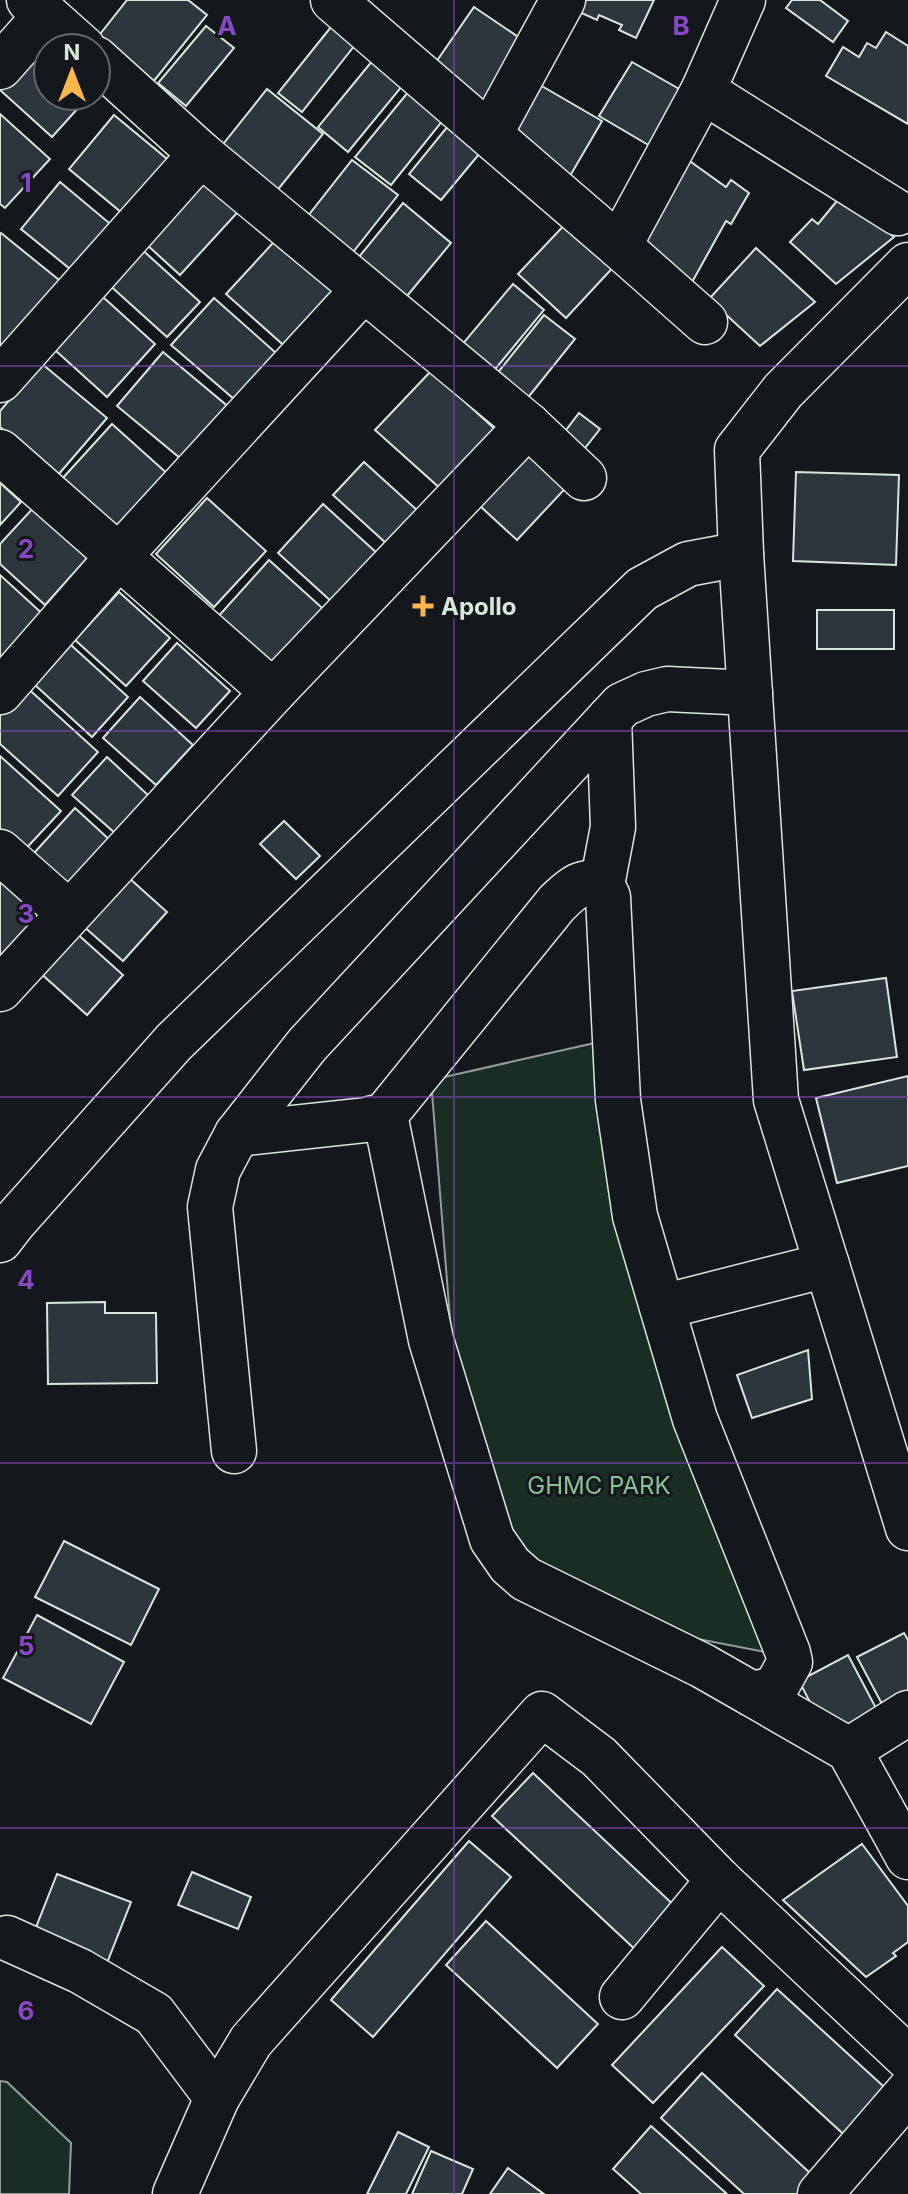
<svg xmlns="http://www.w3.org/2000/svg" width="908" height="2194" viewBox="0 0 908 2194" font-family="Inter,sans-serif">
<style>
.green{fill:#1a2d24;stroke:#939e99;stroke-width:2}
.building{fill:#2c363c;stroke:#d8e6dc;stroke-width:2}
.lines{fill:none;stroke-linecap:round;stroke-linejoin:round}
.minor-casing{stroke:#d8e6dc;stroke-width:47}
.minor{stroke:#14181c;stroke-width:44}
.grid{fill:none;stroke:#8948c3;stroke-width:2;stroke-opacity:0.55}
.poi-dot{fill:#ffb74d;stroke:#14181c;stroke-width:3}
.labels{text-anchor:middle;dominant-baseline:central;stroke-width:6;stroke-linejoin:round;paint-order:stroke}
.poi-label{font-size:24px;font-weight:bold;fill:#d8e6dc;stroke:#14181c;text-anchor:start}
.park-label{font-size:24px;fill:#8ac095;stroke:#14181c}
.grid-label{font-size:26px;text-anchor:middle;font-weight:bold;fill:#8948c3;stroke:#14181c;stroke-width:6;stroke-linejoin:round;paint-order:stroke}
</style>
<rect width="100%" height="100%" fill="#14181c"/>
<!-- green -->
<g class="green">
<path d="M599 1042 781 1655 641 1628 513 1554 453 1356 431 1080Z"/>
<path d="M0 2081 7 2082 71 2143 69 2194H0Z"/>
</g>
<!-- building -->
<g class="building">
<path d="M127 0H188L207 15 153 82 97 38Z"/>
<path d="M571 0H654L636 38 619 30 622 25 599 15 597 20 568 7Z"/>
<path d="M792 0H820L848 21 833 42 786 8Z"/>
<path d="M474 7 533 47 491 108 432 68Z"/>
<path d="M206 26 234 48 186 106 158 83Z"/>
<path d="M331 27 355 45 302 112 278 93Z"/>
<path d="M49 29 70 48H48V96H89L52 137 0 90V82Z"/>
<path d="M886 32 908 46V124L826 76 843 47 859 57 867 43 876 48Z"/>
<path d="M373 60 403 85 348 152 318 127Z"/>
<path d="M632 62 695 98 662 153 599 116Z"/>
<path d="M540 85 602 121 570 176 507 139Z"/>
<path d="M267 89 323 134 271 198 216 153Z"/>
<path d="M409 91 444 119 391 185 355 157Z"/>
<path d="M0 114 50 159 5 208 0 204Z"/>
<path d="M114 115 178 168 133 222 69 169Z"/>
<path d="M448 126 480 153 441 200 409 174Z"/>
<path d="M684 157 726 187 731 180 749 193 731 224 726 221 691 284 637 241Z"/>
<path d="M352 160 398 195 350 256 304 221Z"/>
<path d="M213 171 247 202 180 275 146 244Z"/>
<path d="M60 182 114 227 75 273 21 229Z"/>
<path d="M841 196 894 237 836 284 790 242 812 219 818 224Z"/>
<path d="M403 203 451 243 402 302 354 263Z"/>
<path d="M572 217 619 261 566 318 518 274Z"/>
<path d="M284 231 346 287 289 350 226 294Z"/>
<path d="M1 233 69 288 0 349V234Z"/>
<path d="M138 246 200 302 167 337 106 282Z"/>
<path d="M756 248 815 302 760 346 709 299Z"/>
<path d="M513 284 544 310 487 379 455 353Z"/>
<path d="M93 288 155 344 107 397 45 341Z"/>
<path d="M214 298 276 353 234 399 171 345Z"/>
<path d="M544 315 575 339 522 405 491 381Z"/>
<path d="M163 352 231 409 186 463 117 406Z"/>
<path d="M41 363 107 418 58 475 0 427V411Z"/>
<path d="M431 371 497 431 442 490 375 430Z"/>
<path d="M579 413 600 429 574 462 554 446Z"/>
<path d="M112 424 180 485 128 542 61 480Z"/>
<path d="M524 433 575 478 517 540 468 495Z"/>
<path d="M364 462 429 521 398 554 333 495Z"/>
<path d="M796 472 899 475 896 565 793 561Z"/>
<path d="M0 483 21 502 0 525Z"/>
<path d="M207 498 266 551 214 607 156 554Z"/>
<path d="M323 504 389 564 343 612 278 553Z"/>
<path d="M35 506 89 556 45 605 0 564V544Z"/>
<path d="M269 560 330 615 276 673 216 619Z"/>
<path d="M0 575 46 617 6 661 0 655Z"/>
<path d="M119 592 170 638 126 686 75 640Z"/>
<rect x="817" y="610" width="77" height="39"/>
<path d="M177 643 230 691 196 728 143 681Z"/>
<path d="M71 645 128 697 92 737 35 685Z"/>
<path d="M23 684 98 752 58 796 0 744V709Z"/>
<path d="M140 697 193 745 156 785 103 738Z"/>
<path d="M0 756 61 811 18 857 0 841Z"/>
<path d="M107 757 149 796 116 834 72 795Z"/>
<path d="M75 808 112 842 63 897 25 863Z"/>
<path d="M284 821 320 856 296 879 260 844Z"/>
<path d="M0 869 54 918 11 965 0 955Z"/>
<path d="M119 869 167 912 123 961 74 918Z"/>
<path d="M64 922 123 975 87 1015 27 961Z"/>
<path d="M886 978 897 1057 804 1070 792 991Z"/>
<path d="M908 1076V1166L837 1183 816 1098Z"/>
<path d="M105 1302V1313H156L157 1383 48 1384 47 1303Z"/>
<path d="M808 1350 812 1399 752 1418 737 1375Z"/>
<path d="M64 1541 159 1589 131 1645 35 1597Z"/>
<path d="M37 1615 124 1662 91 1724 3 1678Z"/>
<path d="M904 1633 908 1640V1693L883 1706 857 1657Z"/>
<path d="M848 1655 878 1712 828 1737 799 1681Z"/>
<path d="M533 1773 679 1910 639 1953 492 1816Z"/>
<path d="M469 1841 511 1877 373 2037 331 2000Z"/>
<path d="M862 1844 908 1906V1942L893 1953 896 1956 866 1977 783 1900Z"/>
<path d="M192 1872 251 1897 238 1929 178 1905Z"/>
<path d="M57 1874 131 1902 105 1968 31 1940Z"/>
<path d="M486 1921 598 2024 557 2068 446 1965Z"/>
<path d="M722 1947 764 1986 653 2103 612 2065Z"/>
<path d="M777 1989 893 2095 851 2141 735 2035Z"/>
<path d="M702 2073 823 2185 815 2194H744L661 2118Z"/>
<path d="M651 2126 727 2194H641L613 2169Z"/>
<path d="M398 2132 429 2147 406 2194H367Z"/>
<path d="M431 2151 473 2169 462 2194H412Z"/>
<path d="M508 2168 544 2194H490Z"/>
</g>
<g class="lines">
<!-- minor casing -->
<g class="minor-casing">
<g id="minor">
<path d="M29 0 83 48"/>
<path d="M333 0 619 246 705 322"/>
<path d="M96 59 201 154 528 425 584 478"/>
<path d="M0 67 46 15"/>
<path d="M703 91 898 213"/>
<path d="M490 134 563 0"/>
<path d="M619 246 703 91 743 0"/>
<path d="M908 265 783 391 737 450 741 554 776 1100 908 1528"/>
<path d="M0 380 201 154"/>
<path d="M0 452 273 692 0 989"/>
<path d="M0 692 118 557 363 290"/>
<path d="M273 692 528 425"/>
<path d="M0 852 69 913"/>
<path d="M602 885 613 827 609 719"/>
<path d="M237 1134 366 1120 385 1115 557 903C571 890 581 878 602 885L608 897 618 1100 635 1216 695 1419 788 1653 790 1662 775 1689 752 1694 703 1666 526 1579 510 1565 492 1539 431 1340 385 1115"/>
<path d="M0 1240 13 1223 174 1042 642 589 688 564 741 554"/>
<path d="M662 1307 827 1265"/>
<path d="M234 1451 210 1207 218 1170 237 1134 307 1045 622 705 646 694 667 689 750 693"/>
<path d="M752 1694 849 1750 908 1857"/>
<path d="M849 1750 908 1713"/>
<path d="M7 1938 80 1971 154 2014 217 2098"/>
<path d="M622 1997 719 1880"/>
<path d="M175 2194 217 2098 251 2041 542 1714 599 1757 719 1880 908 2058"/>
<path d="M820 2194 908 2092"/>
</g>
</g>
<!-- minor -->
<use href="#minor" class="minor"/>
</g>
<!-- grid -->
<path class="grid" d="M454 0V2194M0 366H908M0 731H908M0 1097H908M0 1463H908M0 1828H908"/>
<!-- markers -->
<path class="poi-dot" d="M419 594h8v8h8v8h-8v8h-8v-8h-8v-8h8z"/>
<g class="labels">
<!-- poi labels -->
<g class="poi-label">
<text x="441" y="606">Apollo</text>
</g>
<!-- park labels -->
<g class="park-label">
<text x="599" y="1485">GHMC PARK</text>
</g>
</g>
<g class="grid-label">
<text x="227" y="35">A</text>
<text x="681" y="35">B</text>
<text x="26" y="192">1</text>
<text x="26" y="558">2</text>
<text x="26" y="923">3</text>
<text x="26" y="1289">4</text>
<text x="26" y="1655">5</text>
<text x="26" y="2020">6</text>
</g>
<!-- north arrow -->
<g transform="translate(72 72)"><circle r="38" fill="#14181c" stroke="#626a69" stroke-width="2"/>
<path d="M0-6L14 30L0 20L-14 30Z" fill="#ffb74d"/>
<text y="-12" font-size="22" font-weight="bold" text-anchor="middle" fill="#d8e6dc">N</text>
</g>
</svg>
